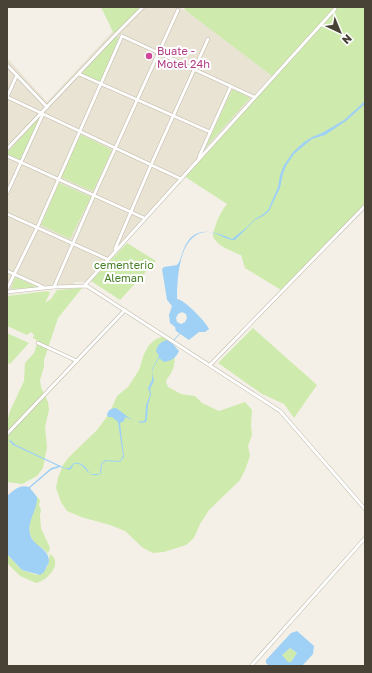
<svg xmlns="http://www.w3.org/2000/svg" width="372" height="673" viewBox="0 0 372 673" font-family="'Golos Text',sans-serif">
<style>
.residential{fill:#e9e3d4}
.green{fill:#ceebad}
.water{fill:#9fd0f5;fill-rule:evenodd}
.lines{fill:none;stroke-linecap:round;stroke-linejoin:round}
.stream{stroke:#9fd0f5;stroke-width:1}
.minor-casing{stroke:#c0b9a9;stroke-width:4}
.minor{stroke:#fff;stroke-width:3}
.hotel-dot{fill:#d1479c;stroke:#fff;stroke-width:1.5}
.labels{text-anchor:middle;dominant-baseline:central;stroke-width:4;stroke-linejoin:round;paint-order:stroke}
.hotel-label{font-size:11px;fill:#b23c85;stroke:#fff;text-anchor:start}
.park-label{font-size:11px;fill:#447e24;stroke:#fff}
</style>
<rect width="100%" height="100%" fill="#f4f0e7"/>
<!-- residential -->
<path class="residential" d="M139 7H178L186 11 274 73 86 282H75L70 288 7 289V58L47 102 114 30Z"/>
<!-- green -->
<g class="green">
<path d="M101 7H142L114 34Z"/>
<path d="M184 7H365V204L281 290 245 268 241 255C233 252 215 245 213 236 213 232 215 227 216 224 219 216 222 210 227 204L184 176 319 28 272 76 185 10Z"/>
<path d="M116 37H119L101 80 99 81 83 74V72Z"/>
<path d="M233 89 250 98 205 148 232 90Z"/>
<path d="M39 118 21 160 7 154V153Z"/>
<path d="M82 135 112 150 93 191H92L63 178 62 176 80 136Z"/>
<path d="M59 183 91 197 70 239 41 225Z"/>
<path d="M127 243 156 261 120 300 91 281Z"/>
<path d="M15 278H17L37 287 11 289Z"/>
<path d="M82 288 58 318 44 360V367L40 380 41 387 48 402 49 410 45 427 47 447 43 468 37 476 22 484 7 482 8 418 10 411 24 381 25 363 34 353 38 341 33 338 34 335 31 332 27 335 7 326V296L48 291 50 293 45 303 51 299 57 290Z"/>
<path d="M253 328 317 385 294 418 284 404 262 394 218 363Z"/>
<path d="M7 333 29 343 10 364 7 363Z"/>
<path d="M165 336C175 345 177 360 172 371 170 376 167 378 166 382L168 387 172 389 181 394 195 396 202 403 219 411 245 402 252 410 251 425 252 435 248 446 250 456 245 470 240 480 209 510 200 524 194 538 186 545 164 552 153 553 143 548 125 531 110 525 81 517 67 511 61 502 56 488 58 478 63 465 69 457 97 430 109 414 117 396 128 387 139 370 144 354 149 345 156 339Z"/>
<path d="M37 497 40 500 39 505 41 510 40 516 41 528 50 548 48 554C44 547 35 546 32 539 24 525 37 511 37 497Z"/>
<path d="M7 554 22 570 37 575C50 569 47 565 50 554 64 563 47 581 36 583L20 576 7 563Z"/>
<path d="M290 648 297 653 291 662H287L282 655Z"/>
</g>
<!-- water -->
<g class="water">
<path d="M365 101V104L346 121 325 135 312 139 294 154 286 166 283 174 280 188 269 211 263 216 255 220 235 240C227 241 217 232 208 232 179 232 177 278 177 299 184 299 206 322 209 329L205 332H199L189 340 176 331 175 327 170 323 169 315 172 306 167 300 162 269 164 267 177 265C181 260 181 256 183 251 192 225 212 230 232 239L247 227 255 219 262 215 268 210 278 187 280 175 284 165 293 152 304 142 312 137 322 133 344 120ZM182 312 186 314 187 318 185 322 181 324 177 322 176 318 178 314Z"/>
<path d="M167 340 172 343 179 351C176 358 171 361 164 362L159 358 153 368 152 373 154 381 150 389 151 395 148 405 147 419 146 422 141 423 125 417 124 421 120 423 124 457 120 462 106 461 102 464 101 474C84 480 88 462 74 464L70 470 60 467 51 470 30 488 37 497V500C36 512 27 522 30 534 33 547 49 547 49 562L44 572 40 575 22 570 7 554V496C14 490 20 484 29 487L51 468 58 466 13 445 9 441 10 440 16 445 65 468H69L74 463C82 462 86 467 90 474H100L101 464 105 460 120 461 123 456 118 422 112 417H108L107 415C108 410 111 408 116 408 124 413 135 426 145 420L146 405 150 395 148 388 152 380V369L159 356 156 351C157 346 161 341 167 340Z"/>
<path d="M297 631 314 646 313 654 302 666H269L266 663V660L291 633ZM290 648 297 653 291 662H288L282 655Z"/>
</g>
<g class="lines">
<!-- stream -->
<path class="stream" d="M174 340 181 332"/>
<!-- minor casing -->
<g class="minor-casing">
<g id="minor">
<path d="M122 36 254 97"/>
<path d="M7 65 47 107"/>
<path d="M79 74 210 132"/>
<path d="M7 97 181 179"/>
<path d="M7 97 17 75"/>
<path d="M7 149 117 33 143 7"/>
<path d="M7 156 144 218"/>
<path d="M199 157 231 86"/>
<path d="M7 193 43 114"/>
<path d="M7 214 107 259"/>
<path d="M115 249 151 165 208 39"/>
<path d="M7 271 43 287"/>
<path d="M85 285 335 9"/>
<path d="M54 287 94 195 178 10"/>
<path d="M7 289 37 228 122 36"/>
<path d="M7 292 54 287 87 286 280 411 365 509"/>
<path d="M38 343 77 361"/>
<path d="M210 365 365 206"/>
<path d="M7 434 125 310"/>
<path d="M251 666 365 538"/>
</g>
</g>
<!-- minor -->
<use href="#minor" class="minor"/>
</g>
<!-- markers -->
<circle class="hotel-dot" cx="149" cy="56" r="4"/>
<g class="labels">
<!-- hotel labels -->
<g class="hotel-label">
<text x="157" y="50">Buate -<tspan x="157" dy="13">Motel 24h</tspan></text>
</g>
<!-- park labels -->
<g class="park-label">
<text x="124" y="264">cementerio<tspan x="124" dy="13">Aleman</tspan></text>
</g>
</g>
<!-- border -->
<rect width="372" height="673" fill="none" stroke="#484135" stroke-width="16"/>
<!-- north arrow -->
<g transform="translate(340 32) rotate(136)" stroke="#ffffff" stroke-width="3" paint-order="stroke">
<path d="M0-3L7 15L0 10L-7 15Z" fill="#484135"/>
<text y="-6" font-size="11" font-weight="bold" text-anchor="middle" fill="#484135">N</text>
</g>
</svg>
